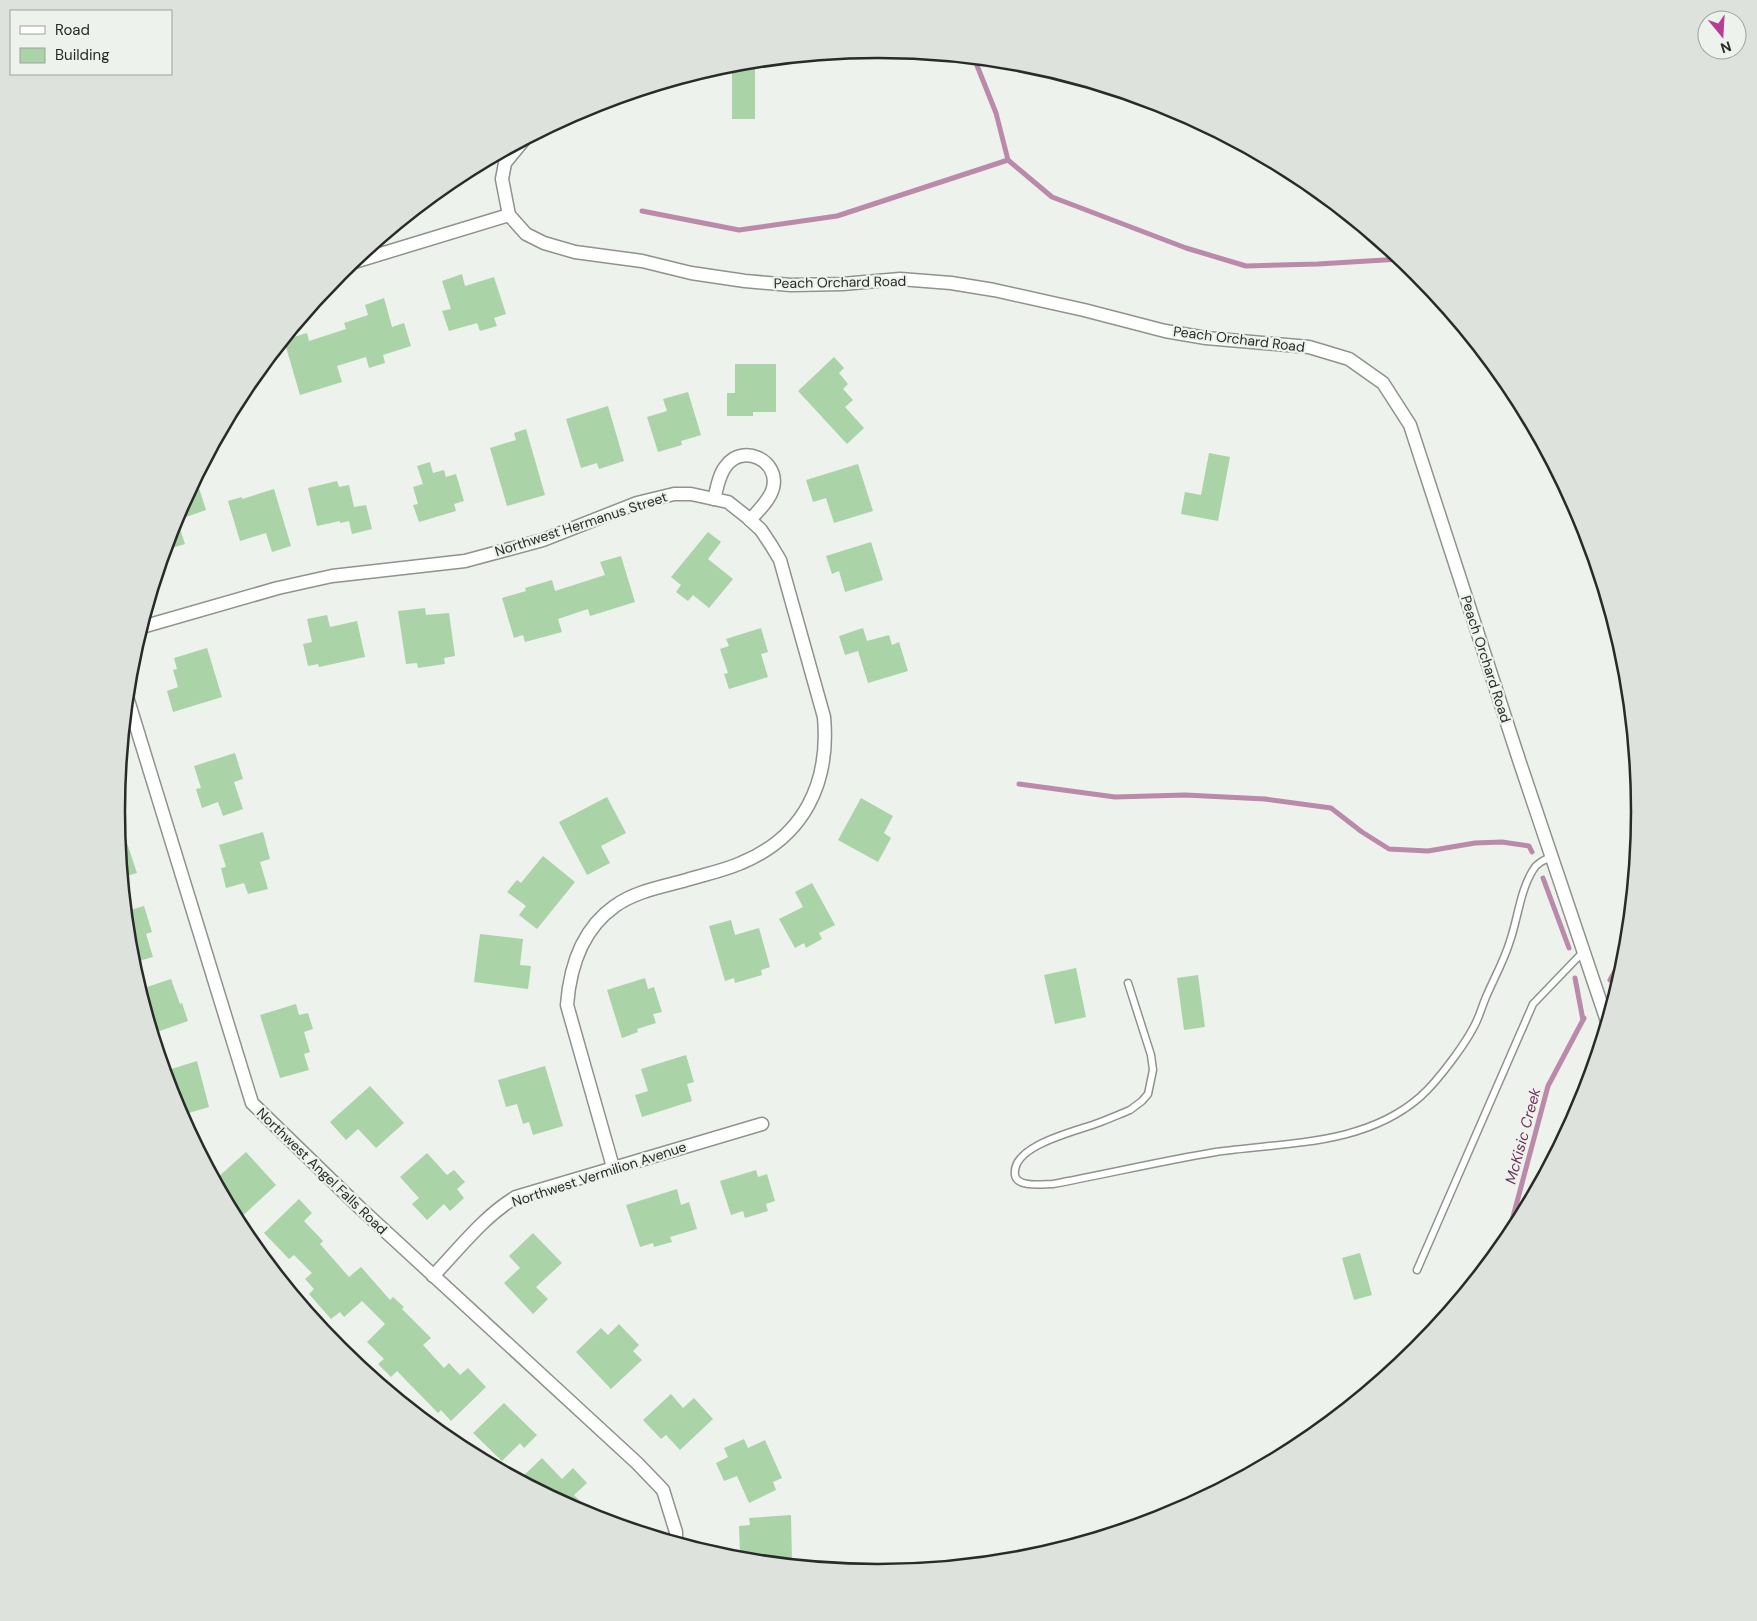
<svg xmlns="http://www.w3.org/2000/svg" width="1757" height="1621" viewBox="0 0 1757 1621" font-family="'DM Sans',sans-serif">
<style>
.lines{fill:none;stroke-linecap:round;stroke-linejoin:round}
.stream{stroke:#bb89a9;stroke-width:5}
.building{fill:#aad3a7}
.lane-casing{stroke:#8e938e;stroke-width:9}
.street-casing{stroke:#8e938e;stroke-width:15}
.lane{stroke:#fff;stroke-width:6}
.street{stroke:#fff;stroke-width:12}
.labels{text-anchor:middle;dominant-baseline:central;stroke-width:4.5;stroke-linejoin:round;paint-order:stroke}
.street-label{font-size:14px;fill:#292b29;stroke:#edf2ec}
.water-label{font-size:15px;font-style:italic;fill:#6f305c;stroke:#edf2ec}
.rim{fill:none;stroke:#292b29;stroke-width:2.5}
</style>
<rect width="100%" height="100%" fill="#edf2ec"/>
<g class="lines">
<!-- stream -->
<g class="stream">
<path d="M974 58 996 113 1008 160 1052 197 1186 248 1246 266 1318 264 1401 259"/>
<path d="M642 211 739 230 837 216 1008 160"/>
<path d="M1019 784 1115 797 1185 795 1265 799 1331 808 1362 832 1389 849 1428 851 1475 843 1502 842 1529 846 1532 852"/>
<path d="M1543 878 1569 948"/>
<path d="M1575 978 1583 1020"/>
<path d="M1610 980 1626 952"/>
<path d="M1509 1237 1510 1228 1548 1086 1584 1018"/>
</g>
</g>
<!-- building -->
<g class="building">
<rect x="732" y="66" width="23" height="53"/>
<path d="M462 274 465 286 494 277 506 314 494 318 497 326 480 331 477 323 449 331 442 311 451 309 442 281Z"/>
<path d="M384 298 392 327 404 323 411 346 383 355 385 363 369 368 366 357 337 366 342 382 300 395 284 340 307 333 309 341 346 329 344 323 368 315 365 305Z"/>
<path d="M834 357 844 368 839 373 848 384 843 389 853 400 845 407 864 428 847 444 798 391Z"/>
<path d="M735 364H776V412H753V416H727V393H735Z"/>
<path d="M688 392 701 435 681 441 682 445 658 452 647 417 667 411 663 399Z"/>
<path d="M608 406 624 461 599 469 597 463 581 468 566 419Z"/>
<path d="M526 429 545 495 507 506 490 448 516 440 514 433Z"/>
<path d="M1209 453 1230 457 1218 521 1181 514 1185 492 1201 495Z"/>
<path d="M430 462 433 473 444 470 446 477 456 474 464 501 454 504 456 511 419 522 413 505 418 504 413 487 423 484 417 466Z"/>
<path d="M858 464 873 511 834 523 826 498 813 502 806 480Z"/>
<path d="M196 479 206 510 177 520 185 544 165 550 175 519Z"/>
<path d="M337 481 339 487 349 485 354 507 366 505 372 529 352 534 349 521 340 523V521L317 526 308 488Z"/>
<path d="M274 489 291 546 272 552 266 533 240 541 228 501 242 497V499Z"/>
<path d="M708 532 721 542 708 559 733 579 709 608 693 595 688 601 676 592 681 585 671 577Z"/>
<path d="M871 542 883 580 845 592 839 571 832 574 826 556Z"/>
<path d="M621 556 635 602 590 616 588 609 558 619 562 632 525 642 523 635 514 638 502 598 526 591 525 588 552 580 555 591 605 575 600 562Z"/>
<path d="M425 608 426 615 449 613 455 656 444 658 445 664 418 668 417 663 406 664 398 611Z"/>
<path d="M327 615 330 627 357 621 365 657 319 667 318 664 308 666 303 644 312 642 307 619Z"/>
<path d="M761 628 768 652 761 654 768 677 729 689 724 674 728 673 720 649 729 646 726 639Z"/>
<path d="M863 628 867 641 889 635 892 645 899 642 908 671 868 683 858 651 845 655 839 636Z"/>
<path d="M207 648 222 697 173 712 167 691 178 687 173 670 177 669 174 658Z"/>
<path d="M235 753 243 779 234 782 243 809 223 816 218 802 202 808 196 789 201 788 194 766Z"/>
<path d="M607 797 626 833 601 846 610 863 587 875 559 822Z"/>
<path d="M861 798 893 816 884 833 891 838 878 862 838 840Z"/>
<path d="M263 832 270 859 260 862 268 889 248 894 244 883 226 888 221 868 226 867 219 845Z"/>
<path d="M125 837 137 873 123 877 120 838Z"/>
<path d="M543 856 575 882 537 929 519 915 526 906 507 892 517 880 521 883Z"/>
<path d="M812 883 835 925 819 933 822 939 806 948 804 943 795 948 779 919 803 907 795 892Z"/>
<path d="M144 906 152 932 146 934 153 957 132 963 127 911Z"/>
<path d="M731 920 735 935 759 928 770 967 761 970 762 975 735 983 734 978 725 981 709 926Z"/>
<path d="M480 934 523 939 520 965 531 966 528 989 474 982Z"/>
<path d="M1076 968 1086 1017 1055 1024 1044 975Z"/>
<path d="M1198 975 1205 1027 1184 1030 1177 978Z"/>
<path d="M645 978 648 989 654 987 662 1012 653 1014 656 1023 637 1029 638 1032 622 1038 607 990Z"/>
<path d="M171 979 180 1004 182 1003 188 1021 154 1033 141 989Z"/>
<path d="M296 1004 299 1015 308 1013 313 1029 304 1032 310 1052 304 1054 309 1070 280 1078 260 1015Z"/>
<path d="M686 1055 694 1082 687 1084 692 1101 642 1117 635 1095 648 1091 641 1069Z"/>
<path d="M197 1061 209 1107 182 1115 175 1102 165 1071Z"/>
<path d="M545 1066 563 1126 533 1135 529 1122 523 1124 517 1104 506 1107 498 1080Z"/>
<path d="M370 1086 404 1123 376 1148 358 1129 346 1140 330 1122Z"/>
<path d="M246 1152 276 1185 238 1220 216 1179Z"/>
<path d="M427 1153 447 1175 454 1170 465 1182 457 1189 464 1198 450 1211 444 1204 427 1220 412 1204 419 1198 400 1177Z"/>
<path d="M756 1170 758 1177 767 1174 775 1201 766 1204 768 1211 745 1218 743 1211 731 1215 720 1181Z"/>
<path d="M677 1189 681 1205 689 1202 697 1229 670 1237 672 1242 654 1247 653 1243 640 1247 626 1205Z"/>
<path d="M299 1199 312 1213 304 1221 323 1241 320 1244 349 1277 361 1267 390 1300 393 1297 404 1307 402 1309 431 1338 423 1345 444 1368 449 1363 460 1375 468 1368 486 1387 451 1421 441 1410 438 1413 397 1371 391 1377 378 1364 384 1359 367 1342 385 1324 362 1301 344 1317 340 1312 331 1319 309 1294 314 1289 305 1279 312 1273 294 1255 289 1259 264 1233Z"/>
<path d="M533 1233 562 1263 536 1287 548 1299 533 1314 504 1283 520 1268 509 1256Z"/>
<path d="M1360 1253 1372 1295 1354 1300 1342 1258Z"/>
<path d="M619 1324 639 1345 633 1351 642 1360 611 1389 576 1352 601 1328 608 1335Z"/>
<path d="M671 1394 683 1408 694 1398 713 1419 680 1450 666 1435 661 1439 643 1420Z"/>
<path d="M504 1403 537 1435 524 1448 520 1443 502 1461 473 1433Z"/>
<path d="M744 1439 748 1448 765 1440 782 1478 773 1482 776 1490 749 1503 737 1476 724 1481 716 1463 728 1457 724 1448Z"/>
<path d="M542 1458 562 1479 573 1468 587 1483 574 1495 593 1514 592 1516 520 1479Z"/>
<path d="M791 1515 792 1564 744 1559V1553H740L739 1526 750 1525 749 1518Z"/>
</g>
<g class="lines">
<!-- lane casing -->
<g class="lane-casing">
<g id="lane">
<path d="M1128 983 1151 1055 1153 1070 1148 1094 1142 1101 1130 1110C1120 1114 1109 1119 1098 1123 1077 1131 1011 1145 1015 1175 1017 1188 1043 1184 1053 1184 1107 1174 1161 1161 1216 1152 1285 1142 1364 1146 1420 1097 1438 1081 1469 1040 1478 1018 1481 1011 1483 1004 1486 997 1494 978 1504 961 1510 941 1518 918 1520 891 1533 870 1537 863 1544 860 1551 857"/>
<path d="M1417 1270 1533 1004 1583 952"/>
</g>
</g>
<!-- street casing -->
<g class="street-casing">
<g id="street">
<path d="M523 141 505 163 502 179 509 215 526 234 544 243 575 252 642 261 691 273 745 281 791 285 842 284 900 279 951 283 994 290 1084 310 1165 331 1206 338 1309 347 1349 359 1383 383 1410 425 1520 763 1607 1021"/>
<path d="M351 263 509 215"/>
<path d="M714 499C717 488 719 474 726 466 742 443 780 460 773 488 770 500 758 511 750 520"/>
<path d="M142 627 278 588 332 576 465 561 543 540 637 503 674 494H691L728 502 747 517 761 530 771 545 780 560 824 717C830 783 804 837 741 863 723 871 702 875 683 881 661 887 634 892 615 906 582 929 570 966 567 1005L613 1167"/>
<path d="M128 700 252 1103 359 1207 637 1463 663 1490 676 1532V1541"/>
<path d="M433 1276C459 1249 484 1216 516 1197L762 1124"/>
</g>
</g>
<!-- lane -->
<use href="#lane" class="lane"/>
<!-- street -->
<use href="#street" class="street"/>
</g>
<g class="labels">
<!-- street labels -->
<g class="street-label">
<text transform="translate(840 282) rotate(-1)">Peach Orchard Road</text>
<text transform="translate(1239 339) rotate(7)">Peach Orchard Road</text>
<text transform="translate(581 524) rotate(-18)">Northwest Hermanus Street</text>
<text transform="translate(1486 659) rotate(72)">Peach Orchard Road</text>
<text transform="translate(322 1171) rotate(44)">Northwest Angel Falls Road</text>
<text transform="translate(599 1174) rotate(-18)">Northwest Vermilion Avenue</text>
</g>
<!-- water labels -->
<g class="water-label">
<text transform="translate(1523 1136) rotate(-75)">McKisic Creek</text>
</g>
</g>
<!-- crop -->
<path d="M0 0H1757V1621H0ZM125 811a753 753 0 1 1 1506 0a753 753 0 1 1-1506 0Z" fill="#dde2dc" fill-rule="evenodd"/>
<path class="rim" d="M125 811a753 753 0 1 1 1506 0a753 753 0 1 1-1506 0Z"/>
<!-- legend -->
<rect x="10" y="10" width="162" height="65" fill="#edf2ec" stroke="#9fa29e"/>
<rect x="20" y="26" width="25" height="8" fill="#ffffff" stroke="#9fa29e"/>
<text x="55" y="35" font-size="15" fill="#292b29">Road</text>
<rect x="20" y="48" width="25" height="15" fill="#aad3a7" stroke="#9fa29e"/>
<text x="55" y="60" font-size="15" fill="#292b29">Building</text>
<!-- north arrow -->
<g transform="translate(1722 35) rotate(162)"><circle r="24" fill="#edf2ec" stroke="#9fa29e"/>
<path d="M0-4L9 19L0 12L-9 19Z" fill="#b63f94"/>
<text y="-8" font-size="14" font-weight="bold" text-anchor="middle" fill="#292b29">N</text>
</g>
</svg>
